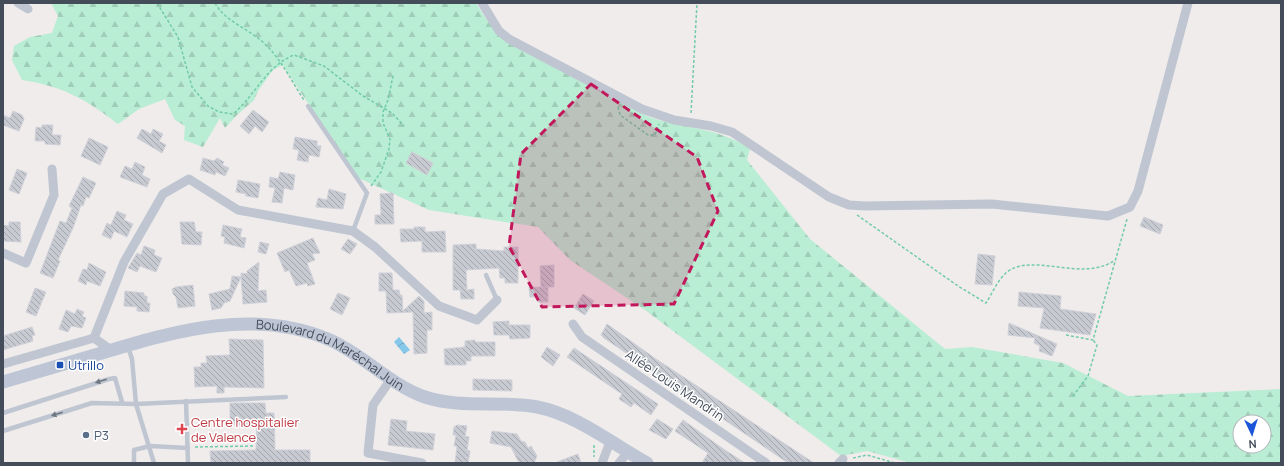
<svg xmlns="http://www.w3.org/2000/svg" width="1284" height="466" viewBox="0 0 1284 466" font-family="Manrope,sans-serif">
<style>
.forest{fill:url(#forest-firs);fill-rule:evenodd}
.water{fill:url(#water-waves)}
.building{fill:url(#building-back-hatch);stroke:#d0d1d8}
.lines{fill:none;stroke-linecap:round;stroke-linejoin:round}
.path{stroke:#71cbaa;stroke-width:1.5;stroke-dasharray:3 2;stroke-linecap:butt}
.lane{stroke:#bfc6d1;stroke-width:4.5}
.street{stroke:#bfc6d1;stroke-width:9}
.secondary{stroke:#bec6d5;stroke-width:13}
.oneway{fill:#6f7783}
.marked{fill:#c2185b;fill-opacity:0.2;stroke:#c2185b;stroke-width:3;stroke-dasharray:8 5;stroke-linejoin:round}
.transit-dot{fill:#1a4fb4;stroke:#fff;stroke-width:1.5}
.health-dot{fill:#e0444e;stroke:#fff;stroke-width:1.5}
.service-dot{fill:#5c6f8a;stroke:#fff;stroke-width:1.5}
.labels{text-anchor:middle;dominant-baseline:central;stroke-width:3;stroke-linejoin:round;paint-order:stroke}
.street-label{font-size:13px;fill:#444c59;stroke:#fff}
.transit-label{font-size:13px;fill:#164399;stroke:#fff;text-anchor:start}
.health-label{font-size:13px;fill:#be3a42;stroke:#fff;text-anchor:start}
.service-label{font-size:13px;fill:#4e5e75;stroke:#fff;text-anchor:start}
</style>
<defs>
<pattern id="forest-firs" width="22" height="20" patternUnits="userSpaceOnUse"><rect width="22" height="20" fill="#b9edd4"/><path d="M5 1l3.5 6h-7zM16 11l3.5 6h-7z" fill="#a0cdb8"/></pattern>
<pattern id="water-waves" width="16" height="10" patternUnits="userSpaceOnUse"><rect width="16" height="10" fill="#86c8ea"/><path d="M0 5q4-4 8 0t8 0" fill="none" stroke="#6fa5c1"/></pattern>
<pattern id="building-back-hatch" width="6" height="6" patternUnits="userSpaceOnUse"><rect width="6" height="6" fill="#c8cad2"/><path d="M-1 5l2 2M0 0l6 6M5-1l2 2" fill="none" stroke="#a4a6ad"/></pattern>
</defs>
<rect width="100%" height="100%" fill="#efeceb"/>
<!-- forest -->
<path class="forest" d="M51 3H476C490 26 497 36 521 50L649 117C683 129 719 127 750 149L747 160 810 239 945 349 972 347 1063 363 1128 396 1281 389V463H911L867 451 841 456 645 310 570 260 538 227 429 210 356 177 283 65 273 70 258 91 254 100 236 116 225 128 220 118 203 147 184 140 185 126 175 120 165 99 139 109 118 124C86 99 62 86 22 80L12 60 14 46 30 37 52 33 58 16ZM1240 422H1264V446H1240Z"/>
<!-- water -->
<path class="water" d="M399 337 410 350 404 354 394 342Z"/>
<!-- building -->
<g class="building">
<path d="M253 110 269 122 262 132 255 126 249 134 240 126Z"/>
<path d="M13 111 22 115 24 119 19 131 3 125V115L10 118Z"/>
<path d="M42 125H53L52 135H61L60 145 45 144V141H35L36 127 42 128Z"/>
<path d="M142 129 151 134 153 129 163 134 159 141 166 145 162 153 137 138Z"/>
<path d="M295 137 317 141V146H321L319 157 309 155 308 162 297 160 299 150 293 149Z"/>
<path d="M89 138 108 147 100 165 81 156Z"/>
<path d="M412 152 433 163 427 175 406 163Z"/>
<path d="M203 158 214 161 217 158 224 162 222 165 229 168 225 176 216 172 215 175 200 170Z"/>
<path d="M135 162 145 167 142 175 150 179 147 187 120 177 125 166 132 169Z"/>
<path d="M17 169 27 173 19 194 9 190Z"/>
<path d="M280 172 295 175 293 190 284 188 282 203 272 202 275 188 269 187 270 177 278 179Z"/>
<path d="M83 177 96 183 89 198 86 197 83 206 81 205 73 228 58 260 60 261 53 278 40 273 60 221 66 223 72 208 69 206Z"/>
<path d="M238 180 260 184 258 198 246 196V194L236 192Z"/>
<path d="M329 189 346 194 343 209 316 207 318 198 327 200Z"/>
<path d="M393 193 394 224H375V215H381L380 194Z"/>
<path d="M117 211 126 215 124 220 133 224 127 237 114 231 111 239 102 235 107 223 111 225Z"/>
<path d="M1144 217 1163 225 1160 234 1140 226Z"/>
<path d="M9 222H20L21 242 3 241V225L9 226Z"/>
<path d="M180 222H194L196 232H202L201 245 182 244Z"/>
<path d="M223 225 242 229 240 237 246 238 244 248 224 243 225 237 221 236Z"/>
<path d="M414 227H425V232L445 231 446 252H422V241L401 242 400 229H414Z"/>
<path d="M313 238 320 253 312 254 315 260 307 263 315 284 308 286 307 283 296 286 289 270 285 272 277 253Z"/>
<path d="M348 239 357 244 350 254 341 249Z"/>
<path d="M260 242 269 244 266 254 258 252Z"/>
<path d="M476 244V249L504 251V247H518V283H505V278H500L499 268 466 270 467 290 474 289V299H461L460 290H453V245Z"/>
<path d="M144 246 155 250 154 255 162 258 156 272 140 266 137 272 128 268 137 253 141 255Z"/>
<path d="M978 254 995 256 992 285 975 284Z"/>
<path d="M259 262 258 291 266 290 267 302 243 304 241 277 230 301 224 303 221 308 212 310 209 294 230 289 232 276 241 277V273L247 274V271Z"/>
<path d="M89 263 106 272 100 286 87 281 86 285 78 281 83 269 87 270Z"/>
<path d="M554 265V287H541L540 266Z"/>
<path d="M379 273H392L393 290H399L400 295H402L403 311 419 296 424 301V313L432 312V330H427V353L414 354 413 312 387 313 386 291H379Z"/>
<path d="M193 285 195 306 178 308 176 297 173 294 172 289 176 287Z"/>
<path d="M529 287H548V302H538V297H530Z"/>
<path d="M35 288 46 292 36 316 26 312Z"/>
<path d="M125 291 144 293V296H147V303H150L149 312 137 311V307L124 306Z"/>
<path d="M1019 292 1061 296 1060 309 1096 314 1090 335 1040 328 1044 308 1018 306Z"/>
<path d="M338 293 350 298 342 315 330 309Z"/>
<path d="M583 294 594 301 585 315 574 308Z"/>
<path d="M77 309 84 312 82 316 86 318 82 328 71 326 68 332 59 329 66 310 75 314Z"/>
<path d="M509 321V325H530V338L510 339 509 335H494L493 322Z"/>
<path d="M1009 323 1057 344 1052 356 1039 351 1040 346 1034 343 1035 338 1008 335Z"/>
<path d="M607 324 656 359 814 463H788L604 338 601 335Z"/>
<path d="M32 327 35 335 32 336 33 341 3 350V336Z"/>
<path d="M229 339 263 340 264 388 224 387V393H217V386L195 387 194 367H201V363H207L206 356 230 355Z"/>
<path d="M475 340V342H495V356H471V361H466V365H445L444 349 465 347V341Z"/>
<path d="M547 347 560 355 553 366 541 357Z"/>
<path d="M574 348 658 404 651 415 634 403 631 407 619 399 622 394 567 357Z"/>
<path d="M473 379 512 380V391L473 390Z"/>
<path d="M230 403H265L266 413H274L275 450H310V463H211L210 451 256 450 257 425H230Z"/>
<path d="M391 419 407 421 406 431 435 434 433 450 388 445Z"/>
<path d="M657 419 673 429 666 439 649 430Z"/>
<path d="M683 420 722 448 745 463H702L708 453 675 431Z"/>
<path d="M457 425 467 426 465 436 469 437 467 450 470 451 468 463H455L457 446H454L456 435H453L454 427Z"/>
<path d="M492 431 517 434 521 441 525 442 528 448 531 446 537 456 534 463H519L511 447 490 443Z"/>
<path d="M578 454 581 463H557V462Z"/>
</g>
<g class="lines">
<!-- path -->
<g class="path">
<path d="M157 3 178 37 192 87 208 106 219 112 233 114C255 96 266 66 294 55L324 66 363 96 392 113 404 126"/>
<path d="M215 3C225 22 250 29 265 44 281 59 292 82 304 100"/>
<path d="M618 107 620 115 648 135H655L659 124"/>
<path d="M691 113 697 3"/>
<path d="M371 186 381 172 389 149 390 139 383 123V112L388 100 393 76"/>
<path d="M857 215 958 286 986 303C992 294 998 279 1007 272 1033 252 1083 283 1115 260"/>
<path d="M1066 335 1093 340 1127 219"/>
<path d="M1073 396 1088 376 1097 345 1093 340"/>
<path d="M594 445V457"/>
<path d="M195 447 255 446"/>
<path d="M853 458 867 455 895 463"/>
</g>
<!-- lane -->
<g class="lane">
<path d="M308 106 367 193 353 231"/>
<path d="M486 275 497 300"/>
<path d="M128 347 132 359 136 404 154 463"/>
<path d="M186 401 188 463"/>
<path d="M3 413 109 379 115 378 122 402"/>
<path d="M3 431 92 403 136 404 286 397"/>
<path d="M134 463V450L150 446 188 448"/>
</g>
<!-- street -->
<g class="street">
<path d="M18 3 28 9"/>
<path d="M482 3 499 31 509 39 642 109 674 120 711 126 732 132 829 197 849 205 865 206 992 204 1108 216 1130 207 1138 191 1188 3"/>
<path d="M3 253 26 263 54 195 52 169"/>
<path d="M573 324 582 337 766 463"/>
<path d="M94 338 124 262 163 194 189 179 238 210 353 231 375 247 439 306 477 320 497 300"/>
<path d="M94 338 111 350"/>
<path d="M3 364 94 338"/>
<path d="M391 379 373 405 368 453 422 463"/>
<path d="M602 463 610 442"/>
<path d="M619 463 628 452"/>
<path d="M839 463 843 459"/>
</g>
<!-- secondary -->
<path class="secondary" id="s1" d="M3 382C37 372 71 362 105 352 178 330 256 308 330 340 364 355 390 385 425 397 461 409 500 400 537 407 575 414 613 444 647 463"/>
</g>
<!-- one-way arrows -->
<defs><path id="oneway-solid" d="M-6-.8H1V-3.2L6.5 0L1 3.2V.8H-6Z"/></defs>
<g class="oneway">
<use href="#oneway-solid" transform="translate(101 381) rotate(162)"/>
<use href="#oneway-solid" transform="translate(57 414) rotate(162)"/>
</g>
<!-- marked area -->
<path class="marked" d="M591 84 697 157 718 211 674 304 542 307 509 246 521 154Z"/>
<!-- markers -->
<rect class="transit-dot" x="56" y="361" width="8" height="8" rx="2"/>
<path class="health-dot" d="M180 423h4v4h4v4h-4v4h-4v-4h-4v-4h4z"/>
<circle class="service-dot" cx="86" cy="435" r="4"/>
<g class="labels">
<!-- street labels -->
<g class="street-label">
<text stroke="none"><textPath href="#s1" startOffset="342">Boulevard du Maréchal Juin</textPath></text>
<text transform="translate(675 385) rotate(34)">Allée Louis Mandrin</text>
</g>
<!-- transit labels -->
<g class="transit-label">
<text x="68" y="365">Utrillo</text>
</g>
<!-- health labels -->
<g class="health-label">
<text x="191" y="422">Centre hospitalier<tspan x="191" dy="15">de Valence</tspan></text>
</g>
<!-- service labels -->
<g class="service-label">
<text x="94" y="435">P3</text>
</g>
</g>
<!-- border -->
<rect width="1284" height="466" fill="none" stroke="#444c59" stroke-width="8"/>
<!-- north arrow -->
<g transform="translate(1252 434) rotate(176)"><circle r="19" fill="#ffffff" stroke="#b4b7bd"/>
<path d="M0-3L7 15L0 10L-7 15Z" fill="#1a55da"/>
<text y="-6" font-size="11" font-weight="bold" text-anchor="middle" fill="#444c59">N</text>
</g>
</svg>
